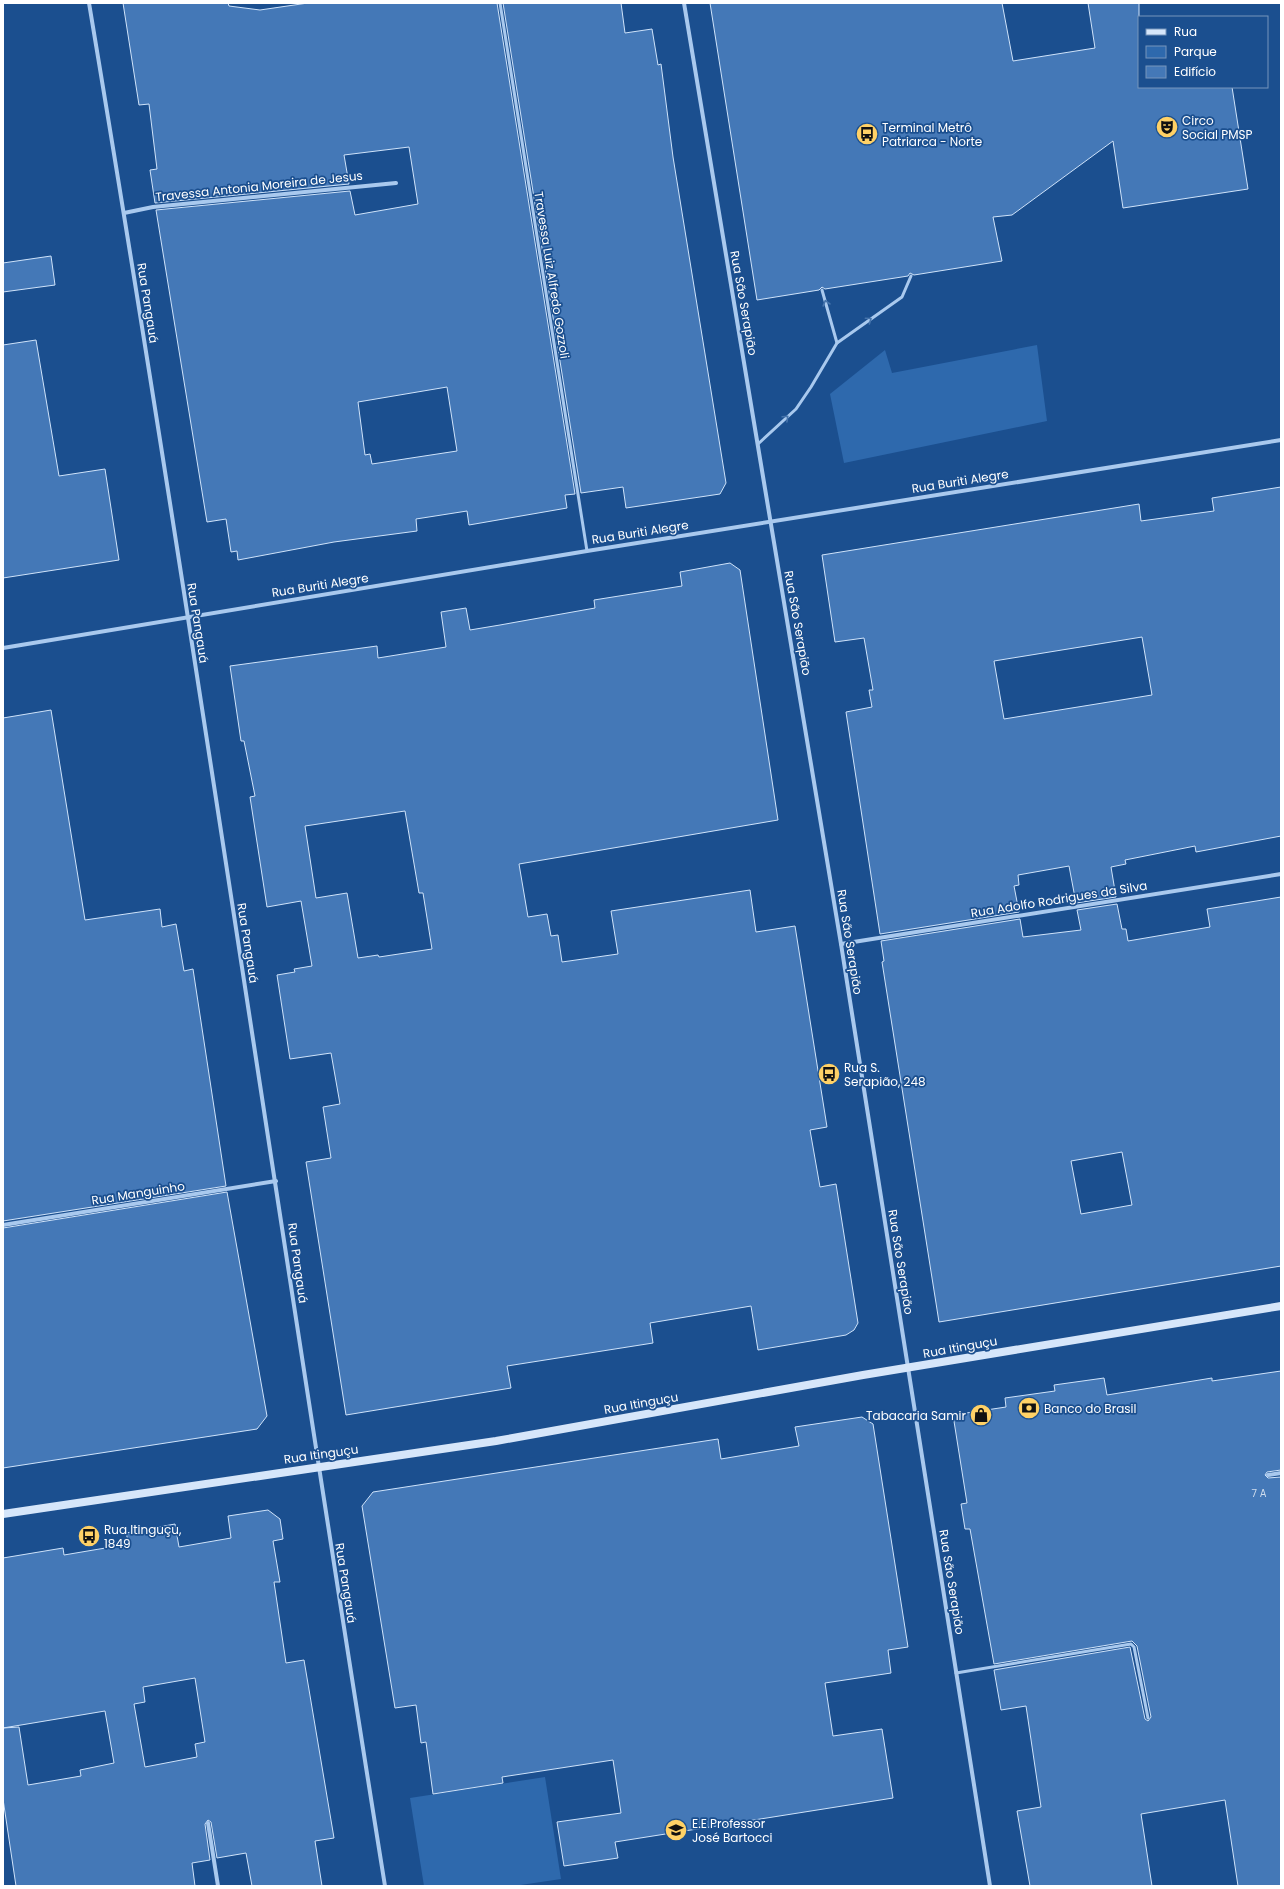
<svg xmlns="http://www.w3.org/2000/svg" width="1284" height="1889" viewBox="0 0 1284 1889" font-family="Poppins,sans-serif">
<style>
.green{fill:#2e69ad}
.building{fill:#4478b7;stroke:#cfe3fa;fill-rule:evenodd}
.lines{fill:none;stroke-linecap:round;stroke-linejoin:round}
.lane{stroke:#a9c9ee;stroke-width:3}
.street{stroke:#a9c9ee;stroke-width:4}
.secondary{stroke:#d6e6fa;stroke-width:8}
.oneway{stroke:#4674ac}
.labels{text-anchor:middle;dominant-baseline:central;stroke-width:3.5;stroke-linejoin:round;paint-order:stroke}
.number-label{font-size:10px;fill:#d0dded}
.poi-label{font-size:12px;fill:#fff;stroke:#1b4f8f;text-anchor:start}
.street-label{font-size:12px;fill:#fff;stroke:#1b4f8f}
</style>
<rect width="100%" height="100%" fill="#1b4f8f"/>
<!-- green -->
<g class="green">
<path d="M1037 345 1047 421 844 463 830 394 885 350 892 373Z"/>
<path d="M545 1777 561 1879 514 1886H424L410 1798Z"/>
</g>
<!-- building -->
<g class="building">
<path d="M123 3H228L229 6 260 10 308 3H497L575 494 565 495 567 508 469 525 467 511 416 519 417 531 334 542 238 560 237 551 231 552 226 519 207 522 156 210 350 191 355 215 418 204 409 147 344 155 349 184 155 203 150 170 157 169 149 104 139 105ZM447 387 457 451 372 464 370 454 365 455 358 402Z"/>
<path d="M503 3H621L625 33 652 29 658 65 661 64 673 157 726 483 720 494 626 508 623 487 581 493Z"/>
<path d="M710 3H1002L1013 61 1095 48 1088 3H1139V87H1232L1248 189 1123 208 1113 141 1012 215 993 217 1002 261 914 275 910 273 908 276 825 289 822 287 819 290 757 300Z"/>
<path d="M51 256 55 285 3 292V263Z"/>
<path d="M36 340 59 476 105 469 119 560 3 578V345Z"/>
<path d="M1281 487V836L1196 852 1195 846 1125 860 1126 864 1111 867 1116 897 1076 903 1069 866 1018 875 1019 885 1014 886 1019 912 880 934 846 712 872 707 869 690H873L864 638 835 642 822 555 1139 504 1141 521 1214 511 1212 498ZM1142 637 1152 695 1004 719 994 661Z"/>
<path d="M730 563 740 570 778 820 519 864 528 917 547 914 551 936 558 935 562 962 618 954 611 911 750 890 756 932 795 926 827 1127 810 1130 820 1187 836 1184 858 1323 854 1330 846 1335 758 1350 751 1306 650 1323 653 1343 507 1366 511 1388 346 1415 306 1162 331 1158 323 1107 340 1104 331 1053 290 1059 277 975 295 972 294 969 312 966 301 901 267 907 250 797 255 796 244 741H241L230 666 377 646 378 658 446 647 441 612 466 608 470 630 500 625 595 608 594 600 682 586 680 572ZM405 811 419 893H423L432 949 379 957 378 955 358 958 347 893 316 898 305 826Z"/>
<path d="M51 710 85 920 160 909 162 927 176 924 184 971 193 969 226 1186 3 1221V718Z"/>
<path d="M1281 897V1266L939 1322 882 962 884 961 881 941 1020 919 1023 937 1081 930 1077 910 1117 904 1122 929H1126L1128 941 1210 927 1207 909ZM1122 1152 1132 1205 1081 1214 1071 1161Z"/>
<path d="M227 1192 267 1416 257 1429 3 1468V1228Z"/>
<path d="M1281 1371V1470L1267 1472 1265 1475 1268 1478 1281 1477V1886H1238L1225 1800 1141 1814 1152 1886H1030L1017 1811 1041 1807 1026 1706 1001 1710 994 1670 1130 1647 1145 1719 1148 1721 1151 1717 1137 1646 1132 1641 994 1664 970 1529H965L961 1504 967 1503 953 1415 1006 1407 1005 1398 1055 1391 1054 1385 1104 1378 1107 1395 1212 1378V1381Z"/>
<path d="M862 1417 873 1424 908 1647 888 1650 891 1673 825 1683 833 1736 882 1729 893 1798 615 1842 618 1858 564 1866 557 1822 621 1813 613 1760 502 1777 503 1783 433 1794 426 1742 421 1743 416 1705 395 1708 362 1506 373 1492 718 1439 721 1459 799 1446 795 1427Z"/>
<path d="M268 1510 280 1519 283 1539 273 1541 280 1582H274L286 1663 304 1660 334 1838 315 1841 322 1886H252L246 1853 217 1858 211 1822 208 1820 205 1824 210 1860 192 1863 195 1886H16L3 1799V1728L19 1727 28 1785 81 1776 80 1770 114 1763 105 1711 3 1728V1558L63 1548 64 1555 129 1544 126 1533 175 1524 179 1547 231 1538 228 1516ZM195 1678 205 1742 195 1744 197 1757 145 1767 134 1704 145 1702 143 1687Z"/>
</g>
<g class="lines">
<!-- lane -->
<g class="lane">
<path d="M500 3 587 551"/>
<path d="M822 290 837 343"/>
<path d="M758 444 796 409 811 387 837 343 902 297 911 276"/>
<path d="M956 1673 1131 1644 1134 1647 1148 1718"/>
</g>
<!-- street -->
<g class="street">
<path d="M89 3C194 630 284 1259 385 1886"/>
<path d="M684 3 841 944 990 1886"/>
<path d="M124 213 153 207 396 183"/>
<path d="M3 648 587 551 1281 440"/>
<path d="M841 944 1281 874"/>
<path d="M3 1225 276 1181"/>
<path d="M1268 1475 1281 1473"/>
<path d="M208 1823 218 1886"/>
</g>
<!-- secondary -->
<path class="secondary" d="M3 1514 496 1441 863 1375 1281 1306"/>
</g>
<!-- one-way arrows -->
<defs><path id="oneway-chevron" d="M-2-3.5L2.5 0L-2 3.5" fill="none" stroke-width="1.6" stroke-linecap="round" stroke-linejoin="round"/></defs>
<g class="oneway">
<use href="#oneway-chevron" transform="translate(826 303) rotate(-106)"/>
<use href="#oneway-chevron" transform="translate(869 320) rotate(-35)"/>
<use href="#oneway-chevron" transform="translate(786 418) rotate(-43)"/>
</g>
<!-- icons -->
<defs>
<g id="theatre-disc" transform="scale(1.15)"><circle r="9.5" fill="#ffd166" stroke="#1b4f8f"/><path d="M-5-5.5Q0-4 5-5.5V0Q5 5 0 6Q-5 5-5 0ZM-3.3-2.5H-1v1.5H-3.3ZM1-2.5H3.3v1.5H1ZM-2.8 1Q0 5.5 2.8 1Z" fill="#111"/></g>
<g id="bus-disc" transform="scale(1.15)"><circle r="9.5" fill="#ffd166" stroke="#1b4f8f"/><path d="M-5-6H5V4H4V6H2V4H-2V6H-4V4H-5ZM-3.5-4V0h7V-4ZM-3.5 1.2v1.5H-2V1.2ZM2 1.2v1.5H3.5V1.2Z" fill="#111"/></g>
<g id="bank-disc" transform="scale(1.15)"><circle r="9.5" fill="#ffd166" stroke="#1b4f8f"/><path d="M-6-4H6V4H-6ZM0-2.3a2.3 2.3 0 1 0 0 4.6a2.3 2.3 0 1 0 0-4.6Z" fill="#111"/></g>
<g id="shop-disc" transform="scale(1.15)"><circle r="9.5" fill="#ffd166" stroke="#1b4f8f"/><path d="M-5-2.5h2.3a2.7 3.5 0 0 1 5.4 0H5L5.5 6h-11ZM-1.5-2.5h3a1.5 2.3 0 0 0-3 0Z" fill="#111"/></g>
<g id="school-disc" transform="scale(1.15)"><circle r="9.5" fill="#ffd166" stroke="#1b4f8f"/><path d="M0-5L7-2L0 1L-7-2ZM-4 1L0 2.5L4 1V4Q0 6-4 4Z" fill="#111"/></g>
</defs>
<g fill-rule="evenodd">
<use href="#theatre-disc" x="1167" y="127"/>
<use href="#bus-disc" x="867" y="134"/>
<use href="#bus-disc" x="829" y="1074"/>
<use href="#bank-disc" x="1029" y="1408"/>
<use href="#shop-disc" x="981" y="1415"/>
<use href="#bus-disc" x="89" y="1536"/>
<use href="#school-disc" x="676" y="1830"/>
</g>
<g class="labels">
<!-- number labels -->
<g class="number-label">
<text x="1259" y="1493">7 A</text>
</g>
<!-- poi labels -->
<g class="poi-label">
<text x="1182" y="120">Circo<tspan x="1182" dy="14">Social PMSP</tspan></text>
<text x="882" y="127">Terminal Metrô<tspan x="882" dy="14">Patriarca - Norte</tspan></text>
<text x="844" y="1067">Rua S.<tspan x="844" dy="14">Serapião, 248</tspan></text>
<text x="1044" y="1408">Banco do Brasil</text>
<text x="966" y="1415" text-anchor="end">Tabacaria Samir</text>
<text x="104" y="1529">Rua Itinguçu,<tspan x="104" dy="14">1849</tspan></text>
<text x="692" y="1823">E.E Professor<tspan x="692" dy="14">José Bartocci</tspan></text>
</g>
<!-- street labels -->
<g class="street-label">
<text transform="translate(259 186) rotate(-6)">Travessa Antonia Moreira de Jesus</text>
<text transform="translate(552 275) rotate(81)">Travessa Luiz Alfredo Gozzoli</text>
<text transform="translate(148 303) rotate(81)">Rua Pangauá</text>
<text transform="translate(744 303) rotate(80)">Rua São Serapião</text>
<text transform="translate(960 481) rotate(-9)">Rua Buriti Alegre</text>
<text transform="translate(640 532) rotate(-9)">Rua Buriti Alegre</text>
<text transform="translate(320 585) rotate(-9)">Rua Buriti Alegre</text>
<text transform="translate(198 623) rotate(81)">Rua Pangauá</text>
<text transform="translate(798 623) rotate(80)">Rua São Serapião</text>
<text transform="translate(1059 899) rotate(-9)">Rua Adolfo Rodrigues da Silva</text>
<text transform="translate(850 942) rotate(81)">Rua São Serapião</text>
<text transform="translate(248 943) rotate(81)">Rua Pangauá</text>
<text transform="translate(138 1193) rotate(-9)">Rua Manguinho</text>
<text transform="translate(901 1262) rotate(81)">Rua São Serapião</text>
<text transform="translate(298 1263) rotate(82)">Rua Pangauá</text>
<text transform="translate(960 1347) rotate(-10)">Rua Itinguçu</text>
<text transform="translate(641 1403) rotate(-10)">Rua Itinguçu</text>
<text transform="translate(321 1454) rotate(-8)">Rua Itinguçu</text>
<text transform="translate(952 1582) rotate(81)">Rua São Serapião</text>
<text transform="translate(346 1583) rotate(81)">Rua Pangauá</text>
</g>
</g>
<!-- border -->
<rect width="1284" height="1889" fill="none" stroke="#ffffff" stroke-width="8"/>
<!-- legend -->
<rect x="1138" y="16" width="130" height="72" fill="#1b4f8f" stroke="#7695bc"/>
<rect x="1146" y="29" width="20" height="6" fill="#d6e6fa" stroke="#7695bc"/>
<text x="1174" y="36" font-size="12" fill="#ffffff">Rua</text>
<rect x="1146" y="46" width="20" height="12" fill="#2e69ad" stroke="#7695bc"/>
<text x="1174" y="56" font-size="12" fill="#ffffff">Parque</text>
<rect x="1146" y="66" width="20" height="12" fill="#4478b7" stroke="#7695bc"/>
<text x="1174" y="76" font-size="12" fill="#ffffff">Edifício</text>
</svg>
